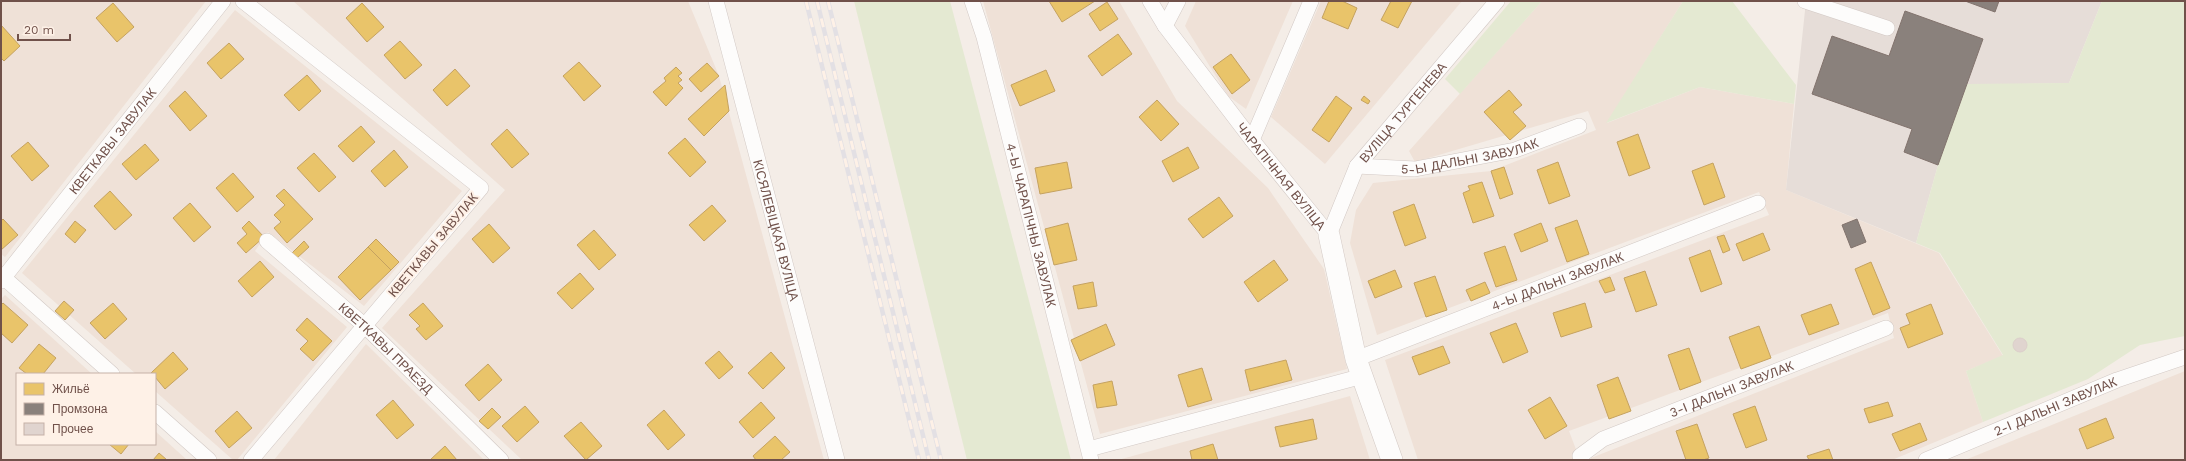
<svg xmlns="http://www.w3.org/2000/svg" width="2186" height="461" viewBox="0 0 2186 461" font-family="'Work Sans',sans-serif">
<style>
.residential{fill:#efe1d7}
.industrial{fill:#e6ddd8}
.green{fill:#e4e9d2}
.homes{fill:#e9c46a;stroke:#c5a260}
.industry{fill:#8a817c;stroke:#82736d}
.building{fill:#e0d4cf;stroke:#dccfca}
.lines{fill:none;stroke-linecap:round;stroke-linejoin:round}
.street-casing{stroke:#d2c9c5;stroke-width:16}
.secondary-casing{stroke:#d3c9c4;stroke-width:22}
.street{stroke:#fdfcfb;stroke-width:15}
.secondary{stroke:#fdfcfb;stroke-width:21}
.rail-casing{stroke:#e3e0e4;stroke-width:4.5}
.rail{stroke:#fef1e7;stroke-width:3;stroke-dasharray:9;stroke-linecap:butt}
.labels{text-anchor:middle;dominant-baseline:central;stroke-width:4;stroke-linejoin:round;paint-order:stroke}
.street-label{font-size:13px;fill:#70514a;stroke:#fef1e7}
</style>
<rect width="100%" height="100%" fill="#f4ede7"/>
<!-- residential -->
<g class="residential">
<path d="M1 1H206L5 257 1 254Z"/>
<path d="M293 1H688L719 76 824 460H522L382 328 505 190Z"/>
<path d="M983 1H1119L1177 101 1268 188 1324 269 1347 369 1100 434Z"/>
<path d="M1196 1H1293L1246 109 1228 96 1185 26Z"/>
<path d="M1321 1H1462L1325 164 1271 117Z"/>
<path d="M1542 1H1683L1607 123 1700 87 1794 104 1786 190 1939 253 2003 356 1966 371 1983 422 1892 460H1591V458L1894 338 1888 313 1569 431 1580 460H1418L1385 360 1769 215 1759 192 1377 335 1350 243 1356 210 1373 183 1491 171 1596 130 1588 111 1415 162 1409 151Z"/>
<path d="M235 10 462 191 364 306 268 232 255 251 347 327 237 460H233L155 391V374H136L22 273Z"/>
<path d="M5 295 92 374H17V444H155V431L187 460H1V299Z"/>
<path d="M366 344 484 460H274Z"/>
<path d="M2185 371V460H1965Z"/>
<path d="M1350 396 1370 460H1118Z"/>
</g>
<!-- industrial -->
<path class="industrial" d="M1806 1H2102L2069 83 1967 85 1938 165 1916 243 1786 190Z"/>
<!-- green -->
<g class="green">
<path d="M854 1H950L1071 460H967Z"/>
<path d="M1511 1H1542L1460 94 1445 79Z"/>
<path d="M1683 1H1732L1796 85 1794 104 1700 87 1606 123Z"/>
<path d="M2102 1H2185V336L2140 345 2088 379 1983 422 1966 371 2003 355 1940 253 1916 243 1938 165 1967 84 2069 83Z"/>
</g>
<!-- homes -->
<g class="homes">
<path d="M1049 1H1095L1062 22Z"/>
<path d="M1329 1H1342L1357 8 1348 29 1322 18Z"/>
<path d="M1391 1H1412L1398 28 1381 20Z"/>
<path d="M1107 2 1118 19 1100 31 1089 14Z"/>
<path d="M113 3 134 27 117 42 96 18Z"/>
<path d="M362 3 384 27 367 42 346 18Z"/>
<path d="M1 25 20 46 4 61 1 58Z"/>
<path d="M1118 34 1132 54 1102 76 1088 56Z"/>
<path d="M400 41 422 65 405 79 384 55Z"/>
<path d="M229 43 244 59 221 79 207 63Z"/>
<path d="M1231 54 1250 80 1232 94 1213 67Z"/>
<path d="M579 62 601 86 584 101 563 76Z"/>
<path d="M707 63 719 76 701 92 689 79Z"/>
<path d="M676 67 682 73 678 76 682 80 678 83 683 88 666 106 653 92 666 81 664 78Z"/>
<path d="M455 69 470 86 447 106 433 90Z"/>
<path d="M1046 70 1055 91 1020 106 1011 85Z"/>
<path d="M307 75 321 91 299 111 284 95Z"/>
<path d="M725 85 729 111 704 136 688 119Z"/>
<path d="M1509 90 1522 105 1513 112 1526 126 1510 140 1484 112Z"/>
<path d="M185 91 207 116 190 131 169 106Z"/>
<path d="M1336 96 1352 108 1329 142 1312 130Z"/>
<path d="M1364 96 1370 101 1368 104 1361 100Z"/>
<path d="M1157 100 1179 124 1161 141 1139 117Z"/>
<path d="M361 126 375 142 353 162 338 146Z"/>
<path d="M507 129 529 154 512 168 491 144Z"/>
<path d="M1638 134 1650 168 1629 176 1617 142Z"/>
<path d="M685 138 706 162 690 177 668 153Z"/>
<path d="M28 142 49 166 32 181 11 156Z"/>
<path d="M145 144 159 160 136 180 122 164Z"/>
<path d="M1188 147 1199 168 1173 182 1162 161Z"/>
<path d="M394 150 408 167 385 187 371 171Z"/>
<path d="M314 153 336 177 319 192 297 168Z"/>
<path d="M1067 162 1072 188 1040 194 1035 168Z"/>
<path d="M1558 162 1570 196 1549 204 1537 170Z"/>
<path d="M1713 163 1725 197 1704 205 1692 171Z"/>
<path d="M1504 167 1513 194 1500 199 1491 171Z"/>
<path d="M233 173 254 197 237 212 216 188Z"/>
<path d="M1482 182 1494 216 1473 223 1463 193 1470 190 1468 186Z"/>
<path d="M284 189 313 219 287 243 274 228 281 222 274 215 285 205 276 196Z"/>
<path d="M110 191 132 215 115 230 94 206Z"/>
<path d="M1219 197 1233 216 1203 238 1188 219Z"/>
<path d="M190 203 211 227 194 242 173 218Z"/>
<path d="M1414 204 1426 238 1405 246 1393 212Z"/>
<path d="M712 205 726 221 704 241 689 225Z"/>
<path d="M3 219 18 235 1 250V221Z"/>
<path d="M1577 220 1589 254 1567 262 1555 228Z"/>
<path d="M75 221 86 230 75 243 65 234Z"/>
<path d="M249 221 264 237 246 253 237 243 247 234 242 228Z"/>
<path d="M1068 223 1077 260 1054 265 1045 229Z"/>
<path d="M1541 223 1548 241 1521 252 1514 234Z"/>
<path d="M489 224 510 248 493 263 472 239Z"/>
<path d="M594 230 616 255 599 270 577 245Z"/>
<path d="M1763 233 1770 250 1743 261 1736 244Z"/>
<path d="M1724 235 1730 250 1723 253 1717 237Z"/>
<path d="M376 239 399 262 391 270 368 247Z"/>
<path d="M304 241 309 247 297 258 292 253Z"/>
<path d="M1505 246 1517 280 1496 287 1484 253Z"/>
<path d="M368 247 391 270 360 300 338 277Z"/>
<path d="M1710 250 1722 284 1701 292 1689 258Z"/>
<path d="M1274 260 1288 280 1258 302 1244 282Z"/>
<path d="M260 261 274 277 252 297 238 281Z"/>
<path d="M1871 262 1890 308 1873 315 1855 269Z"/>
<path d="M1395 270 1402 287 1375 298 1368 281Z"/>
<path d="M1645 271 1657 305 1636 312 1624 278Z"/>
<path d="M580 273 594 289 572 309 557 293Z"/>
<path d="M1435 276 1447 310 1426 317 1414 283Z"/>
<path d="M1610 277 1615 290 1605 293 1599 281Z"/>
<path d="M1093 282 1097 306 1078 309 1073 286Z"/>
<path d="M1485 282 1490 293 1471 301 1466 290Z"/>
<path d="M64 301 74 310 65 320 55 311Z"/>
<path d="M3 303 28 325 12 343 1 333V305Z"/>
<path d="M113 303 127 319 105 339 90 323Z"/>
<path d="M423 303 443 326 426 340 416 329 420 326 409 315Z"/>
<path d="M1585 303 1592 327 1561 337 1553 313Z"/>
<path d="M1831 304 1839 324 1809 335 1801 315Z"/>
<path d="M1931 304 1943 334 1908 348 1900 328 1910 324 1906 314Z"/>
<path d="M307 318 332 341 313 361 300 349 308 341 296 330Z"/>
<path d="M1516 323 1528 352 1503 363 1490 333Z"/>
<path d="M1106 324 1115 345 1080 361 1071 340Z"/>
<path d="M1759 326 1771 358 1741 369 1729 337Z"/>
<path d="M39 344 56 358 43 374H27L19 368Z"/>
<path d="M1443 346 1450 363 1419 375 1412 357Z"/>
<path d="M1689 348 1701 382 1680 390 1668 355Z"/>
<path d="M719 351 733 367 719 379 705 363Z"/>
<path d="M173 352 188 369 165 389 155 377V374L151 373Z"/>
<path d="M771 352 785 368 763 389 748 373Z"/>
<path d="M1286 360 1292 380 1250 391 1245 370Z"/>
<path d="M488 364 502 380 479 401 465 385Z"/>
<path d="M1202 368 1212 400 1188 407 1178 375Z"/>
<path d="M1618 377 1631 411 1609 419 1597 385Z"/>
<path d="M1112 381 1117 405 1097 408 1093 385Z"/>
<path d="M1550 397 1567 426 1545 439 1528 410Z"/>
<path d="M393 400 414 425 397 439 376 415Z"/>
<path d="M761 402 775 418 753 438 739 422Z"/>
<path d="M1888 402 1893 416 1869 423 1864 409Z"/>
<path d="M525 406 539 422 517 442 502 426Z"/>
<path d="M1755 406 1767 440 1746 448 1733 414Z"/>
<path d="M492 408 501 417 488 429 479 421Z"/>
<path d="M664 410 685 435 668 450 647 425Z"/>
<path d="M237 411 252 428 229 448 215 431Z"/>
<path d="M2106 418 2114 438 2087 449 2079 429Z"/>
<path d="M1313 419 1317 439 1280 447 1275 427Z"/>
<path d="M581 422 602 446 586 460 564 436Z"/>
<path d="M1920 423 1927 440 1900 451 1892 434Z"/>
<path d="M1697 424 1709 458 1703 460H1686L1676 431Z"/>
<path d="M775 436 790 452 781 460H756L753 456Z"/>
<path d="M109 444H129L121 454Z"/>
<path d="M1213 444 1218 460H1192L1190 451Z"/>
<path d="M445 446 457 460H430Z"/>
<path d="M1829 449 1833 460H1809L1807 456Z"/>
<path d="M159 453 167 460H153Z"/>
</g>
<!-- industry -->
<g class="industry">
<path d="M1965 1H1999L1995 12Z"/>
<path d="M1905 11 1983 39 1938 165 1904 152 1912 129 1812 94 1832 36 1889 56Z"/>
<path d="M1857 219 1866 242 1851 248 1842 225Z"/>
</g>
<!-- building -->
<circle class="building" cx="2020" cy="345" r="7"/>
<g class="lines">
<!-- street casing -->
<g class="street-casing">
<g id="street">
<path d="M243 1 481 188 251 460"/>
<path id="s1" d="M716 1 837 460"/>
<path id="s2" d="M972 1 984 37 1091 460"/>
<path id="s3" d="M1150 1 1165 26 1252 140 1329 235 1357 166 1497 1"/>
<path d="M1805 1 1887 28"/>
<path d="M1165 26 1178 1"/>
<path d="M1252 140 1311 1"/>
<path id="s4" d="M1357 166 1415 169 1515 150 1579 126"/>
<path id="s5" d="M267 241 365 326 501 460"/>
<path d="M1 275 112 374"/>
<path id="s6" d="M1 281 223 1"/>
<path id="s7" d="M1356 359 1758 203"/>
<path d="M155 412 209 460"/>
<path d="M1089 449 1363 376"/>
<path id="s8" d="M1582 460 1580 456 1603 439 1886 328"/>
<path id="s9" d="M1926 460 2117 380 2185 357"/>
</g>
</g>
<!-- secondary casing -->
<g class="secondary-casing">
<path id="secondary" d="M1329 235 1356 359 1392 460"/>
</g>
<!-- street -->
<use href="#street" class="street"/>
<!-- secondary -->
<use href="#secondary" class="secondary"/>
<!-- rail casing -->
<g class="rail-casing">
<g id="rail">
<path d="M806 1 919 460"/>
<path d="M817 1 929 460"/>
<path d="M828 1 941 460"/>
</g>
</g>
<!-- rail -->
<use href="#rail" class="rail"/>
</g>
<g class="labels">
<!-- street labels -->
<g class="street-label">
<text stroke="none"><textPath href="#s3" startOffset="440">ВУЛІЦА ТУРГЕНЕВА</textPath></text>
<text stroke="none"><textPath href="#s6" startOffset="179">КВЕТКАВЫ ЗАВУЛАК</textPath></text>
<text stroke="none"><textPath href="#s4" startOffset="114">5-Ы ДАЛЬНІ ЗАВУЛАК</textPath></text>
<text stroke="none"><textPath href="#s3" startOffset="219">ЧАРАПІЧНАЯ ВУЛІЦА</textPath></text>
<text stroke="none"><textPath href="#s2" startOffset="232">4-Ы ЧАРАПІЧНЫ ЗАВУЛАК</textPath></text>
<text stroke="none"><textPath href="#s1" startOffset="237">КІСЯЛЕВІЦКАЯ ВУЛІЦА</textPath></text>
<text transform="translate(433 245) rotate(-50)">КВЕТКАВЫ ЗАВУЛАК</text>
<text stroke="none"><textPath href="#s7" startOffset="216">4-Ы ДАЛЬНІ ЗАВУЛАК</textPath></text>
<text stroke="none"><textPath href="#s5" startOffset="160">КВЕТКАВЫ ПРАЕЗД</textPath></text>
<text stroke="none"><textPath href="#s8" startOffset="171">3-І ДАЛЬНІ ЗАВУЛАК</textPath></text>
<text stroke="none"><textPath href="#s9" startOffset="140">2-І ДАЛЬНІ ЗАВУЛАК</textPath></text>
</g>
</g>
<!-- border -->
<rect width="2186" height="461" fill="none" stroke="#70514a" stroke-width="4"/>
<!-- legend -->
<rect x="16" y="373" width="140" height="72" fill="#fef1e7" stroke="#c5b1a8"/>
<rect x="24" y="383" width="20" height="12" fill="#e9c46a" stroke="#c5b1a8"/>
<text x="52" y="393" font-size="12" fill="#70514a">Жильё</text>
<rect x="24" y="403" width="20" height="12" fill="#8a817c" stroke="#c5b1a8"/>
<text x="52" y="413" font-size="12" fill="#70514a">Промзона</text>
<rect x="24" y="423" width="20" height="12" fill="#e0d4cf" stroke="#c5b1a8"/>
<text x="52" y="433" font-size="12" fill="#70514a">Прочее</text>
<!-- scale -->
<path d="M18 34v6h52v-6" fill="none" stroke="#70514a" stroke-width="2"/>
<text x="24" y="34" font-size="12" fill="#70514a" stroke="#fef1e7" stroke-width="3" paint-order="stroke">20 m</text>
</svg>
